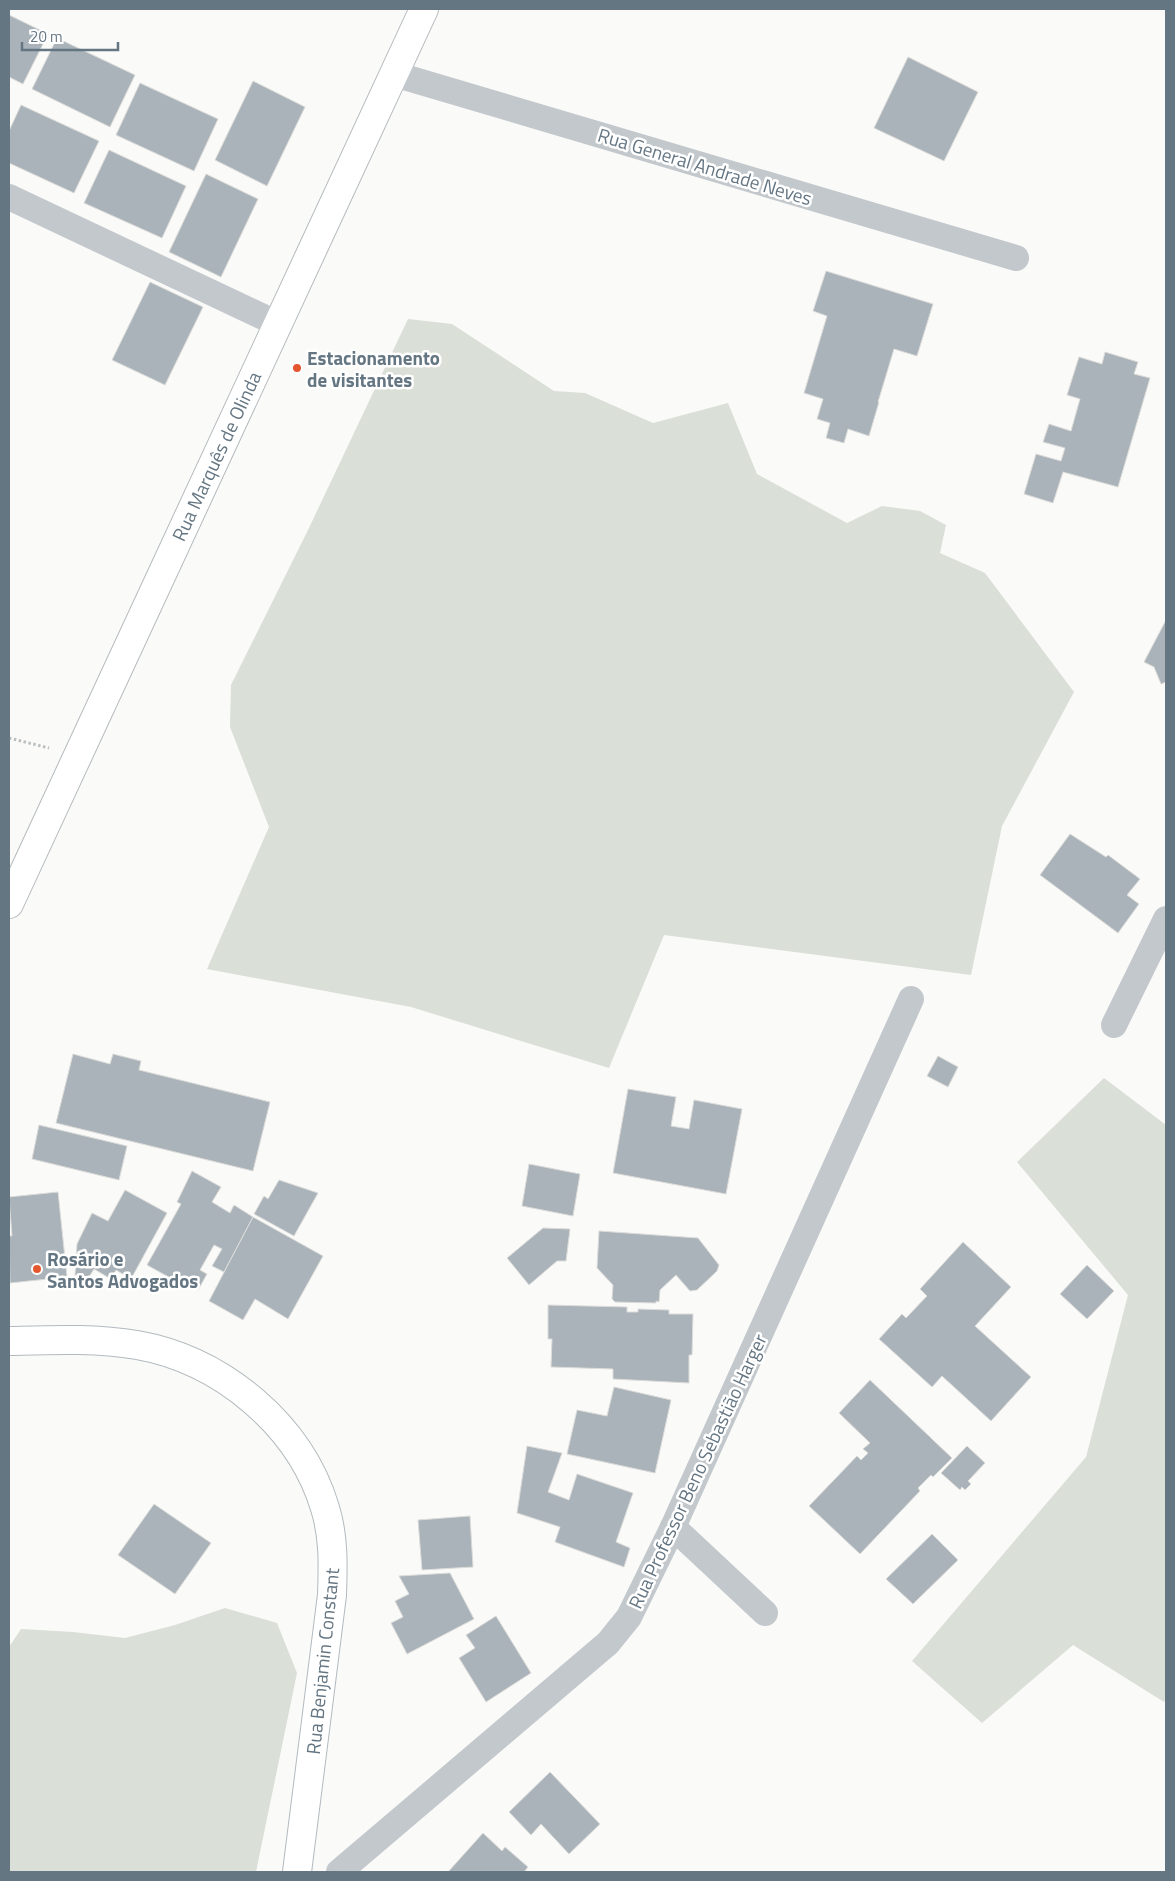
<svg xmlns="http://www.w3.org/2000/svg" width="1175" height="1881" viewBox="0 0 1175 1881" font-family="'Titillium Web',sans-serif">
<style>
.green{fill:#dadfd7}
.building{fill:#aab3b9;stroke:#dcdcda}
.lines{fill:none;stroke-linecap:round;stroke-linejoin:round}
.secondary-casing{stroke:#b3babf;stroke-width:30}
.primary-casing{stroke:#b5babe;stroke-width:30}
.path{stroke:#bbbfc2;stroke-width:3;stroke-dasharray:2.5 2.5;stroke-linecap:butt}
.minor{stroke:#c3c8cc;stroke-width:26}
.secondary{stroke:#fff;stroke-width:28}
.primary{stroke:#fff;stroke-width:28}
.poi-dot{fill:#e4572e;stroke:#fff;stroke-width:2}
.labels{text-anchor:middle;dominant-baseline:central;stroke-width:5;stroke-linejoin:round;paint-order:stroke}
.street-label{font-size:19px;fill:#657683;stroke:#fff}
.poi-label{font-size:19px;font-weight:bold;fill:#657683;stroke:#fff;text-anchor:start}
</style>
<rect width="100%" height="100%" fill="#fafaf8"/>
<!-- green -->
<g class="green">
<path d="M408 319 452 324 554 391 585 393 653 423 728 403 757 474 847 523 882 506 920 511 946 525 940 553 985 573 1074 692 1002 826 971 975 664 935 609 1068 411 1007 207 969 269 827 230 727 231 685 308 530Z"/>
<path d="M1104 1078 1166 1125V1698L1164 1702 1073 1645 982 1723 912 1661 1086 1457 1128 1295 1017 1162Z"/>
<path d="M225 1608 277 1623 297 1673 256 1872H9V1647L21 1629 73 1632 125 1638 175 1625Z"/>
</g>
<!-- building -->
<g class="building">
<path d="M9 15 48 34 23 84 9 77Z"/>
<path d="M57 38 135 75 110 127 32 89Z"/>
<path d="M908 57 978 92 944 161 874 128Z"/>
<path d="M253 81 305 107 267 186 215 160Z"/>
<path d="M140 83 218 119 194 171 116 135Z"/>
<path d="M21 105 99 141 74 193 9 163V131Z"/>
<path d="M109 150 186 186 162 238 84 203Z"/>
<path d="M206 174 258 199 221 277 169 252Z"/>
<path d="M826 271 933 304 917 356 894 349 878 402H879L869 436 848 429 844 443 826 438 830 423 817 419 823 399 804 393 827 316 813 311Z"/>
<path d="M150 282 203 307 165 385 112 360Z"/>
<path d="M1105 352 1138 362 1134 374 1150 378 1118 487 1063 472 1053 503 1024 494 1036 454 1061 461 1065 448 1043 442 1049 424 1071 431 1080 399 1067 395 1079 357 1102 364Z"/>
<path d="M1166 620V682L1161 684 1154 667 1144 662Z"/>
<path d="M1070 834 1106 857 1108 855 1140 879 1127 895 1139 904 1118 933 1040 875Z"/>
<path d="M73 1054 110 1064 113 1054 141 1061 139 1070 270 1102 253 1171 56 1123Z"/>
<path d="M938 1056 958 1067 948 1087 927 1076Z"/>
<path d="M628 1089 676 1097 671 1126 689 1129 694 1100 742 1109 726 1194 613 1173Z"/>
<path d="M39 1125 127 1146 119 1180 32 1159Z"/>
<path d="M529 1164 580 1174 573 1216 522 1206Z"/>
<path d="M192 1171 221 1187 212 1202 230 1213 234 1205 253 1217 224 1272 212 1266 222 1249 214 1245 200 1270 207 1274 198 1290 191 1286 190 1289 147 1265 181 1204 177 1202Z"/>
<path d="M279 1180 318 1193 294 1236 254 1214 264 1196 268 1199Z"/>
<path d="M125 1190 167 1213 131 1279 116 1270 111 1279 94 1269 89 1277 75 1275 77 1244 92 1213 108 1221Z"/>
<path d="M58 1192 67 1277 10 1283 9 1236H12L9 1197Z"/>
<path d="M253 1217 323 1256 288 1319 255 1299 243 1320 209 1301Z"/>
<path d="M543 1228 570 1229 566 1261H557L529 1285 507 1258Z"/>
<path d="M599 1231 698 1238 719 1265 717 1271 697 1290 690 1291 676 1275 660 1290 659 1302 656 1301V1303L615 1302 612 1299 613 1285 597 1268Z"/>
<path d="M963 1242 1011 1287 975 1326 1031 1377 991 1421 942 1376 932 1387 879 1339 902 1314 906 1318 927 1296 920 1289Z"/>
<path d="M1087 1265 1114 1291 1087 1319 1060 1294Z"/>
<path d="M548 1305 627 1307V1312H638V1309L669 1310V1314H693L692 1355H689V1383L613 1379V1369L551 1367 552 1339H548Z"/>
<path d="M870 1380 952 1458 933 1477 931 1475 918 1488 920 1491 860 1554 809 1506 857 1456 861 1460 868 1453 863 1449 870 1443 839 1413Z"/>
<path d="M614 1387 671 1400 655 1473 567 1454 577 1410 607 1416Z"/>
<path d="M527 1446 562 1453 548 1492 569 1500 577 1474 633 1493 616 1542 630 1548 624 1567 555 1542 560 1527 517 1513Z"/>
<path d="M967 1446 985 1463 968 1481 971 1484 965 1490 962 1487 960 1490 941 1473Z"/>
<path d="M154 1504 211 1543 175 1594 118 1555Z"/>
<path d="M470 1516 473 1567 422 1570 418 1520Z"/>
<path d="M932 1534 958 1560 913 1604 886 1579Z"/>
<path d="M450 1573 474 1619 407 1654 391 1623 403 1617 395 1601 409 1594 399 1576Z"/>
<path d="M496 1616 531 1673 486 1702 459 1658 475 1648 466 1635Z"/>
<path d="M550 1772 600 1824 569 1854 541 1824 531 1835 509 1812Z"/>
<path d="M483 1833 502 1851 505 1847 528 1867 524 1872H448Z"/>
</g>
<g class="lines">
<!-- secondary casing -->
<g class="secondary-casing">
<path id="secondary" d="M9 1341C51 1340 95 1338 137 1345 222 1360 300 1425 325 1508 334 1537 333 1565 332 1595L297 1872"/>
</g>
<!-- primary casing -->
<g class="primary-casing">
<g id="primary">
<path d="M9 904 424 9"/>
<path d="M9 1341H10"/>
</g>
</g>
<!-- path -->
<path class="path" d="M9 738 49 748"/>
<!-- minor -->
<g class="minor">
<path d="M394 74 1016 258"/>
<path d="M9 197 278 324"/>
<path d="M1114 1025 1166 919"/>
<path d="M673 1527 765 1613"/>
<path d="M339 1872 608 1643 629 1617 673 1527 911 999"/>
</g>
<!-- secondary -->
<use href="#secondary" class="secondary"/>
<!-- primary -->
<use href="#primary" class="primary"/>
</g>
<!-- markers -->
<g class="poi-dot">
<circle cx="297" cy="368" r="5"/>
<circle cx="37" cy="1269" r="5"/>
</g>
<g class="labels">
<!-- street labels -->
<g class="street-label">
<text transform="translate(705 166) rotate(17)">Rua General Andrade Neves</text>
<text transform="translate(216 456) rotate(-65)">Rua Marquês de Olinda</text>
<text transform="translate(697 1471) rotate(-65)">Rua Professor Beno Sebastião Harger</text>
<text transform="translate(322 1661) rotate(-84)">Rua Benjamin Constant</text>
</g>
<!-- poi labels -->
<g class="poi-label">
<text x="307" y="357">Estacionamento<tspan x="307" dy="22">de visitantes</tspan></text>
<text x="47" y="1258">Rosário e<tspan x="47" dy="22">Santos Advogados</tspan></text>
</g>
</g>
<!-- border -->
<rect width="1175" height="1881" fill="none" stroke="#657683" stroke-width="20"/>
<!-- scale -->
<path d="M22 42v8h96v-8" fill="none" stroke="#657683" stroke-width="2.5"/>
<text x="30" y="42" font-size="15" fill="#657683" stroke="#ffffff" stroke-width="4" paint-order="stroke">20 m</text>
</svg>
